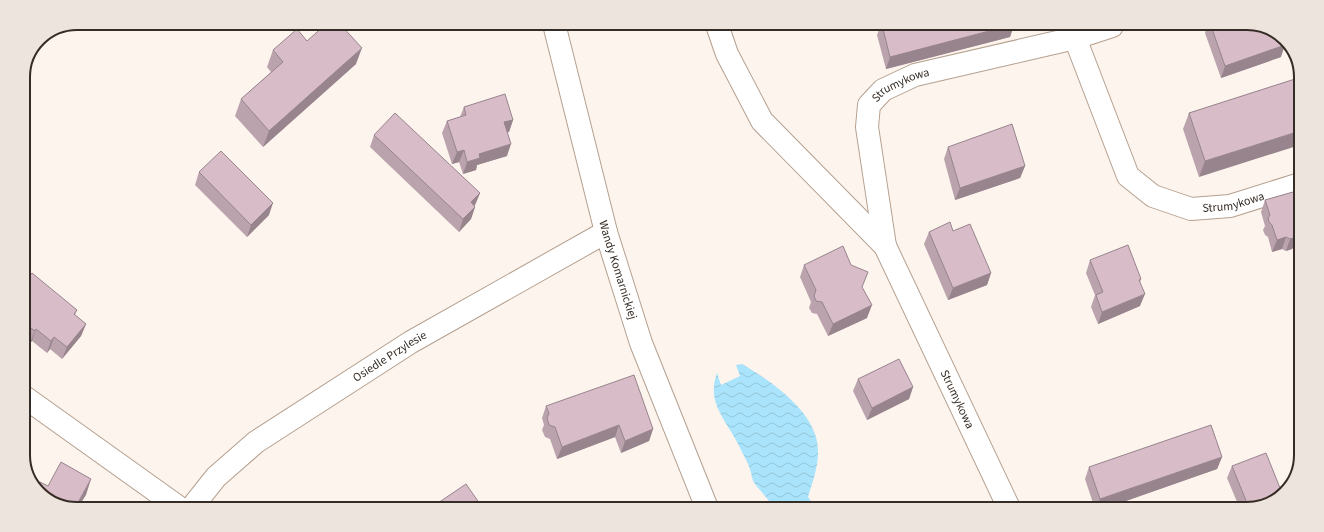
<svg xmlns="http://www.w3.org/2000/svg" width="1324" height="532" viewBox="0 0 1324 532" font-family="'Source Sans 3',sans-serif">
<style>
.water{fill:url(#water-waves)}
.lines{fill:none;stroke-linecap:round;stroke-linejoin:round}
.street-casing{stroke:#b5a08f;stroke-width:24}
.secondary-casing{stroke:#b5a08f;stroke-width:24}
.street{stroke:#fff;stroke-width:22}
.secondary{stroke:#fff;stroke-width:22}
.wall{fill:#baa3ad}
.shaded-wall{fill:#97848d}
.building{fill:#d8bdc9;stroke:#97848d}
.labels{text-anchor:middle;dominant-baseline:central;stroke-width:4;stroke-linejoin:round;paint-order:stroke}
.street-label{font-size:12px;fill:#352c25;stroke:#fdf4ed}
.rim{fill:none;stroke:#352c25;stroke-width:2}
</style>
<defs>
<pattern id="water-waves" width="16" height="10" patternUnits="userSpaceOnUse"><rect width="16" height="10" fill="#aae4fc"/><path d="M0 5q4-4 8 0t8 0" fill="none" stroke="#93c4d8"/></pattern>
</defs>
<rect width="100%" height="100%" fill="#fdf4ed"/>
<!-- water -->
<path class="water" d="M742 364C771 381 820 414 818 453 818 468 812 483 808 497L816 508H774C768 498 759 490 753 481 752 477 751 473 750 469 747 461 742 452 738 444 726 420 706 403 717 373L721 385 740 376 736 365Z"/>
<g class="lines">
<!-- street casing -->
<g class="street-casing">
<g id="street">
<path id="s1" d="M717 25 727 54 762 121 885 246 1009 508"/>
<path id="s2" d="M1075 38 1128 176 1153 196 1191 209 1230 206 1300 184"/>
<path id="s3" d="M885 246 867 127 869 105 883 90 915 75 1075 38 1112 26"/>
<path d="M23 396 177 506"/>
<path id="s4" d="M193 506 216 477 256 442 411 342 606 232"/>
</g>
</g>
<!-- secondary casing -->
<g class="secondary-casing">
<g id="secondary">
<path id="s5" d="M554 24 606 232 641 343 707 508"/>
</g>
</g>
<!-- street -->
<use href="#street" class="street"/>
<!-- secondary -->
<use href="#secondary" class="secondary"/>
</g>
<!-- wall -->
<g class="wall">
<path d="M881 25H1014L1010 37 886 69 877 35Z"/>
<path d="M1207 26H1264L1281 57 1221 78 1205 33Z"/>
<path d="M307 41 356 64 263 147 235 116 241 99 271 72 267 67 273 50Z"/>
<path d="M1295 79 1199 177 1183 129 1189 113Z"/>
<path d="M464 107 513 120 509 132H507V156L477 165 476 170 463 174 459 162 452 164 442 133 447 121 460 117Z"/>
<path d="M374 135 480 193 475 205 474 206 475 207 471 219 459 232 370 147Z"/>
<path d="M948 147 1025 166 1020 178 955 200 944 159Z"/>
<path d="M199 172 269 215 247 237 195 185Z"/>
<path d="M1300 190V244L1295 245 1292 249 1286 251 1282 249 1272 252 1268 237 1265 235 1263 230 1265 226 1261 212 1265 200Z"/>
<path d="M953 231 991 273 987 285 948 300 924 244 929 232Z"/>
<path d="M1090 260 1141 279 1140 283V306L1098 324 1091 307 1095 295 1086 273Z"/>
<path d="M804 265 867 318 828 336 817 314 812 313 809 308 811 302 800 277Z"/>
<path d="M23 283 77 310 75 315 86 324 81 336 62 359 50 349 47 353 32 341 30 343 23 338Z"/>
<path d="M858 379 913 387 909 399 867 420 853 391Z"/>
<path d="M546 406 653 429 649 441 621 453 615 437 557 459 550 439 545 437 542 430 544 425 542 418Z"/>
<path d="M1222 457 1217 469 1103 509H1095L1085 479 1089 467Z"/>
<path d="M1232 466 1277 500 1247 509H1240L1227 478Z"/>
</g>
<!-- shaded-wall -->
<g class="shaded-wall">
<path d="M1012 25H1014L1010 37 886 69 890 57Z"/>
<path d="M1285 45 1281 57 1221 78 1225 66Z"/>
<path d="M362 48 356 64 263 147 269 131Z"/>
<path d="M513 120 509 132 500 134 504 122Z"/>
<path d="M1300 131V145L1199 177 1205 161Z"/>
<path d="M511 144 507 156 477 165 476 170 463 174 467 162 479 154Z"/>
<path d="M464 150 459 162 452 164 457 152Z"/>
<path d="M1025 166 1020 178 955 200 960 188Z"/>
<path d="M480 193 475 205 466 214 471 202Z"/>
<path d="M273 203 269 215 247 237 251 225Z"/>
<path d="M475 207 471 219 459 232 463 219Z"/>
<path d="M1299 233H1300V244L1295 245 1292 249 1286 251 1290 239Z"/>
<path d="M1286 237 1282 249 1272 252 1277 240Z"/>
<path d="M991 273 987 285 948 300 953 288Z"/>
<path d="M1145 294 1140 306 1098 324 1102 312Z"/>
<path d="M872 305 867 318 828 336 833 324Z"/>
<path d="M86 324 81 336 62 359 67 347Z"/>
<path d="M36 329 32 341 30 343 35 331Z"/>
<path d="M54 337 50 349 47 353 51 341Z"/>
<path d="M913 387 909 399 867 420 872 408Z"/>
<path d="M619 425 615 437 557 459 562 447Z"/>
<path d="M653 429 649 441 621 453 625 441Z"/>
<path d="M1222 457 1217 469 1103 509H1096L1100 499Z"/>
<path d="M91 479 86 495 79 506H76Z"/>
</g>
<!-- building -->
<g class="building">
<path d="M326 24H340L362 48 269 131 241 99 283 62 273 50 297 29 307 41Z"/>
<path d="M882 25H1012L890 57Z"/>
<path d="M1211 26H1264L1283 40 1285 45 1225 66Z"/>
<path d="M1295 79 1301 98 1300 131 1205 161 1189 113Z"/>
<path d="M505 94 513 120 504 122 511 144 479 154 480 158 467 162 464 150 457 152 447 121 466 115 464 107Z"/>
<path d="M395 113 480 193 471 202 475 207 463 219 374 135Z"/>
<path d="M1012 124 1025 166 960 188 948 147Z"/>
<path d="M221 151 273 203 251 225 199 172Z"/>
<path d="M1300 190V233L1297 237 1290 239 1286 237 1277 240 1272 225 1269 222 1268 218 1270 215 1265 200Z"/>
<path d="M950 222 953 231 970 224 991 273 953 288 929 232Z"/>
<path d="M1128 245 1141 279 1139 280 1145 294 1102 312 1096 295 1103 292 1090 260Z"/>
<path d="M843 246 851 265 868 272 862 287 872 305 833 324 822 302 816 301 814 296 816 290 804 265Z"/>
<path d="M32 273 77 310 74 314 86 324 67 347 54 337 51 341 36 329 35 331 23 322V283Z"/>
<path d="M899 359 913 387 872 408 858 379Z"/>
<path d="M634 375 653 429 625 441 619 425 562 447 555 427 549 425 547 418 549 413 546 406Z"/>
<path d="M1211 425 1222 457 1100 499 1089 467Z"/>
<path d="M1266 453 1282 493 1277 500 1249 508 1232 466Z"/>
<path d="M61 462 91 479 76 506H60L36 489 40 482 48 486Z"/>
<path d="M466 484 482 507H432Z"/>
</g>
<g class="labels">
<!-- street labels -->
<g class="street-label">
<text stroke="none"><textPath href="#s3" startOffset="181">Strumykowa</textPath></text>
<text stroke="none"><textPath href="#s2" startOffset="263">Strumykowa</textPath></text>
<text stroke="none"><textPath href="#s5" startOffset="254">Wandy Komarnickiej</textPath></text>
<text stroke="none"><textPath href="#s4" startOffset="249">Osiedle Przylesie</textPath></text>
<text stroke="none"><textPath href="#s1" startOffset="451">Strumykowa</textPath></text>
</g>
</g>
<!-- crop -->
<path d="M0 0H1324V532H0ZM77 30H1247A47 47 0 0 1 1294 77V455A47 47 0 0 1 1247 502H77A47 47 0 0 1 30 455V77A47 47 0 0 1 77 30Z" fill="#ede4dd" fill-rule="evenodd"/>
<path class="rim" d="M77 30H1247A47 47 0 0 1 1294 77V455A47 47 0 0 1 1247 502H77A47 47 0 0 1 30 455V77A47 47 0 0 1 77 30Z"/>
</svg>
